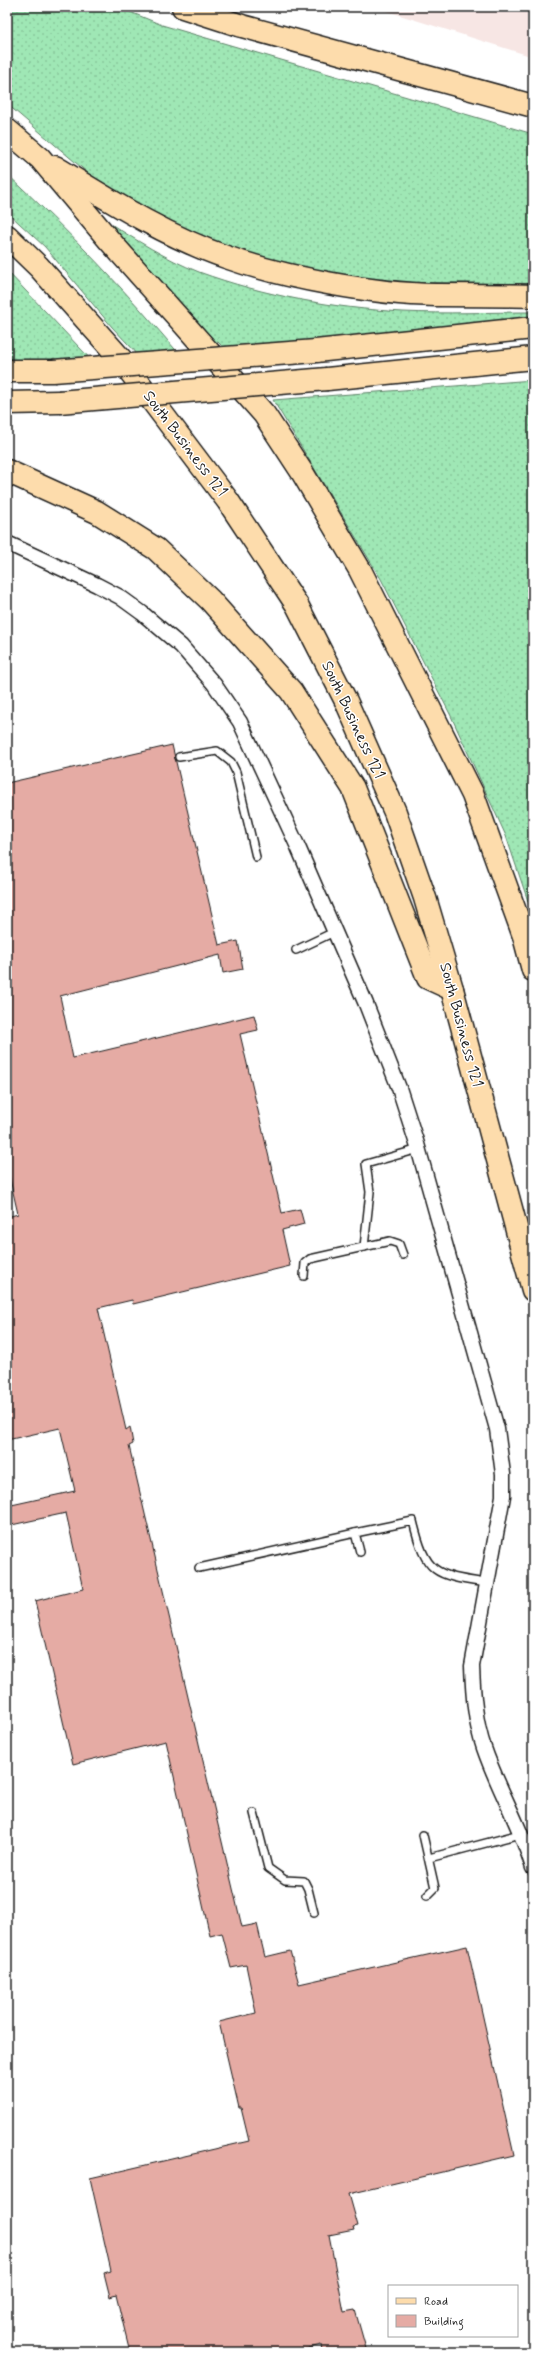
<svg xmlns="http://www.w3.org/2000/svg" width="540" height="2359" viewBox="0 0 540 2359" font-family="Mynerve,sans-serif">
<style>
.built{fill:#f7e6e4}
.grass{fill:url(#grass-dots);stroke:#5e8268}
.building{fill:#e5aba4;stroke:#1c1c1c}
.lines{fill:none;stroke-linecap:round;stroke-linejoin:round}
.lane-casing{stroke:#1c1c1c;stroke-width:10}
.street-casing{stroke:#1c1c1c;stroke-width:17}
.primary-casing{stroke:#1c1c1c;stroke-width:25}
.lane{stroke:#fff;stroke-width:7}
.street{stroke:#fff;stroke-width:14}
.primary{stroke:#fddcac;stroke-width:22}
.primary-bridge-casing{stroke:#1c1c1c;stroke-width:25;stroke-linecap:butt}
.primary-bridge{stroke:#fddcac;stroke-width:22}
.labels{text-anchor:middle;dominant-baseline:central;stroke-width:3;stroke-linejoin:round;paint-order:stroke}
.street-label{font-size:16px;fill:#1c1c1c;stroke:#fff}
</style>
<defs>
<pattern id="grass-dots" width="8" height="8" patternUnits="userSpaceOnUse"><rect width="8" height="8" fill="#9fe7b5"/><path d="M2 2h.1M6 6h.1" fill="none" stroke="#88c69b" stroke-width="1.8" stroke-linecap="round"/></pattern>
</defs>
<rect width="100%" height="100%" fill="#fff"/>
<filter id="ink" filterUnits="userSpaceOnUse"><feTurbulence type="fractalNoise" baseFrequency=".025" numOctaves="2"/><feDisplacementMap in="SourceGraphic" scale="8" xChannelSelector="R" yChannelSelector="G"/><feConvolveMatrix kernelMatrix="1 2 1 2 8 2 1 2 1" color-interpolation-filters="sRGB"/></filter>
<g filter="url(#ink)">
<!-- built -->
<path class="built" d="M374 7H533V55H527Z"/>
<!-- grass -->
<g class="grass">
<path d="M7 7H118L162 25 533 134V284L383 282 288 268 213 245 109 191 7 104Z"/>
<path d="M7 174C69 231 126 291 180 355L142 359 112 327 45 247 7 212Z"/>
<path d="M106 221C136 240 166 259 199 272 265 296 333 308 403 312 446 314 490 312 533 312V324L227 351 218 342 213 343Z"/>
<path d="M7 271 97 366 7 368Z"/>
<path d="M533 380V916L506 836 451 716 381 579 273 400Z"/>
</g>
<!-- building -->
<path class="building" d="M172 745 219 945 238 941 243 969 223 973 220 955 60 996 73 1058 254 1015 258 1030 240 1034 282 1213 300 1209 304 1224 282 1230 290 1266 133 1304 132 1300 98 1308 126 1430 130 1427 133 1444 129 1446 242 1927 257 1924 265 1957 290 1951 299 1984 467 1946 514 2155 349 2194 358 2226 353 2227 354 2230 329 2235 344 2312 355 2310 367 2352H322L321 2345 293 2352H130L116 2295 110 2297 104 2273 111 2271 90 2178 249 2141 241 2108H239L219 2022 256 2013 246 1965 231 1968 222 1933 210 1936 166 1741 73 1764 35 1601 83 1589 66 1513 7 1526V1506L75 1491 60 1428 7 1440V1217L18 1214 7 1166V783Z"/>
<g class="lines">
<!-- lane casing -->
<g class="lane-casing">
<g id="lane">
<path d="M179 757 217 751 231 762 236 772 256 857"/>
<path d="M296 950 334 932"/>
<path d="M364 1247 370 1192 366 1164 419 1149"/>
<path d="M304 1276 305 1263 310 1259 390 1241 399 1244 403 1255"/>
<path d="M360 1552 355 1533 413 1521C426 1574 434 1575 486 1583"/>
<path d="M199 1568 355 1533"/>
<path d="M254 1813 268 1868 285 1880 304 1881 308 1889 314 1913"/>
<path d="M423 1835 435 1888 427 1896"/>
<path d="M429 1858 520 1834"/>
</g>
</g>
<!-- street casing -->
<g class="street-casing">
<path id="street" d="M7 543 97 585 120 597 142 613 181 646 214 684 240 722 298 847 366 1004 399 1088 417 1144 497 1429 503 1474V1496L472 1666C473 1694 475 1722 484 1748 498 1789 521 1826 533 1868"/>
</g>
<!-- primary casing -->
<g class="primary-casing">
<g id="primary">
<path d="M183 7 242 26 533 106"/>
<path d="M7 130 40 158 109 240 264 414 302 472 360 570 473 795 524 936 533 970"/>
<path d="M55 167C109 200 165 236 226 257 285 278 374 294 436 295 469 295 501 295 533 296"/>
<path d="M7 236 39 267 120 358 228 501 297 605 346 701 395 812 425 898 452 989 533 1290"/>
<path d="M316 351 533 328"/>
<path d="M7 371H53"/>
<path d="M327 379 533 358"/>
<path d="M7 403 59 402"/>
<path d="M7 471 97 512 156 549 210 600 291 691 353 788 428 978 452 989"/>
</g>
</g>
<!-- lane -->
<use href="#lane" class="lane"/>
<!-- street -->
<use href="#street" class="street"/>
<!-- primary -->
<use href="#primary" class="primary"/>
<!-- primary-bridge casing -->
<g class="primary-bridge-casing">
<g id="primary-bridge">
<path d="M53 371 316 351"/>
<path d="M59 402 327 379"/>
</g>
</g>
<!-- primary-bridge -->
<use href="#primary-bridge" class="primary-bridge"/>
</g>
</g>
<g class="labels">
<!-- street labels -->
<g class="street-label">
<text transform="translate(185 444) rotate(53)">South Business 121</text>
<text transform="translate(353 720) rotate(65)">South Business 121</text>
<text transform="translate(461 1025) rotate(75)">South Business 121</text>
</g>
</g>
<!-- margin -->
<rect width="540" height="2359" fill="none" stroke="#fff" stroke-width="24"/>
<rect x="12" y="12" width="516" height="2335" fill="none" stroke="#1c1c1c" stroke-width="1.5" filter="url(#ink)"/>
<!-- legend -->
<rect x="388" y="2285" width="130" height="52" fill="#ffffff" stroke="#a4a4a4"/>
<rect x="396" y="2298" width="20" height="6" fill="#fddcac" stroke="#a4a4a4"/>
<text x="424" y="2305" font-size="12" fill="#1c1c1c">Road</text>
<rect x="396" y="2315" width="20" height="12" fill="#e5aba4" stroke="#a4a4a4"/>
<text x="424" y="2325" font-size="12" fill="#1c1c1c">Building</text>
</svg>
